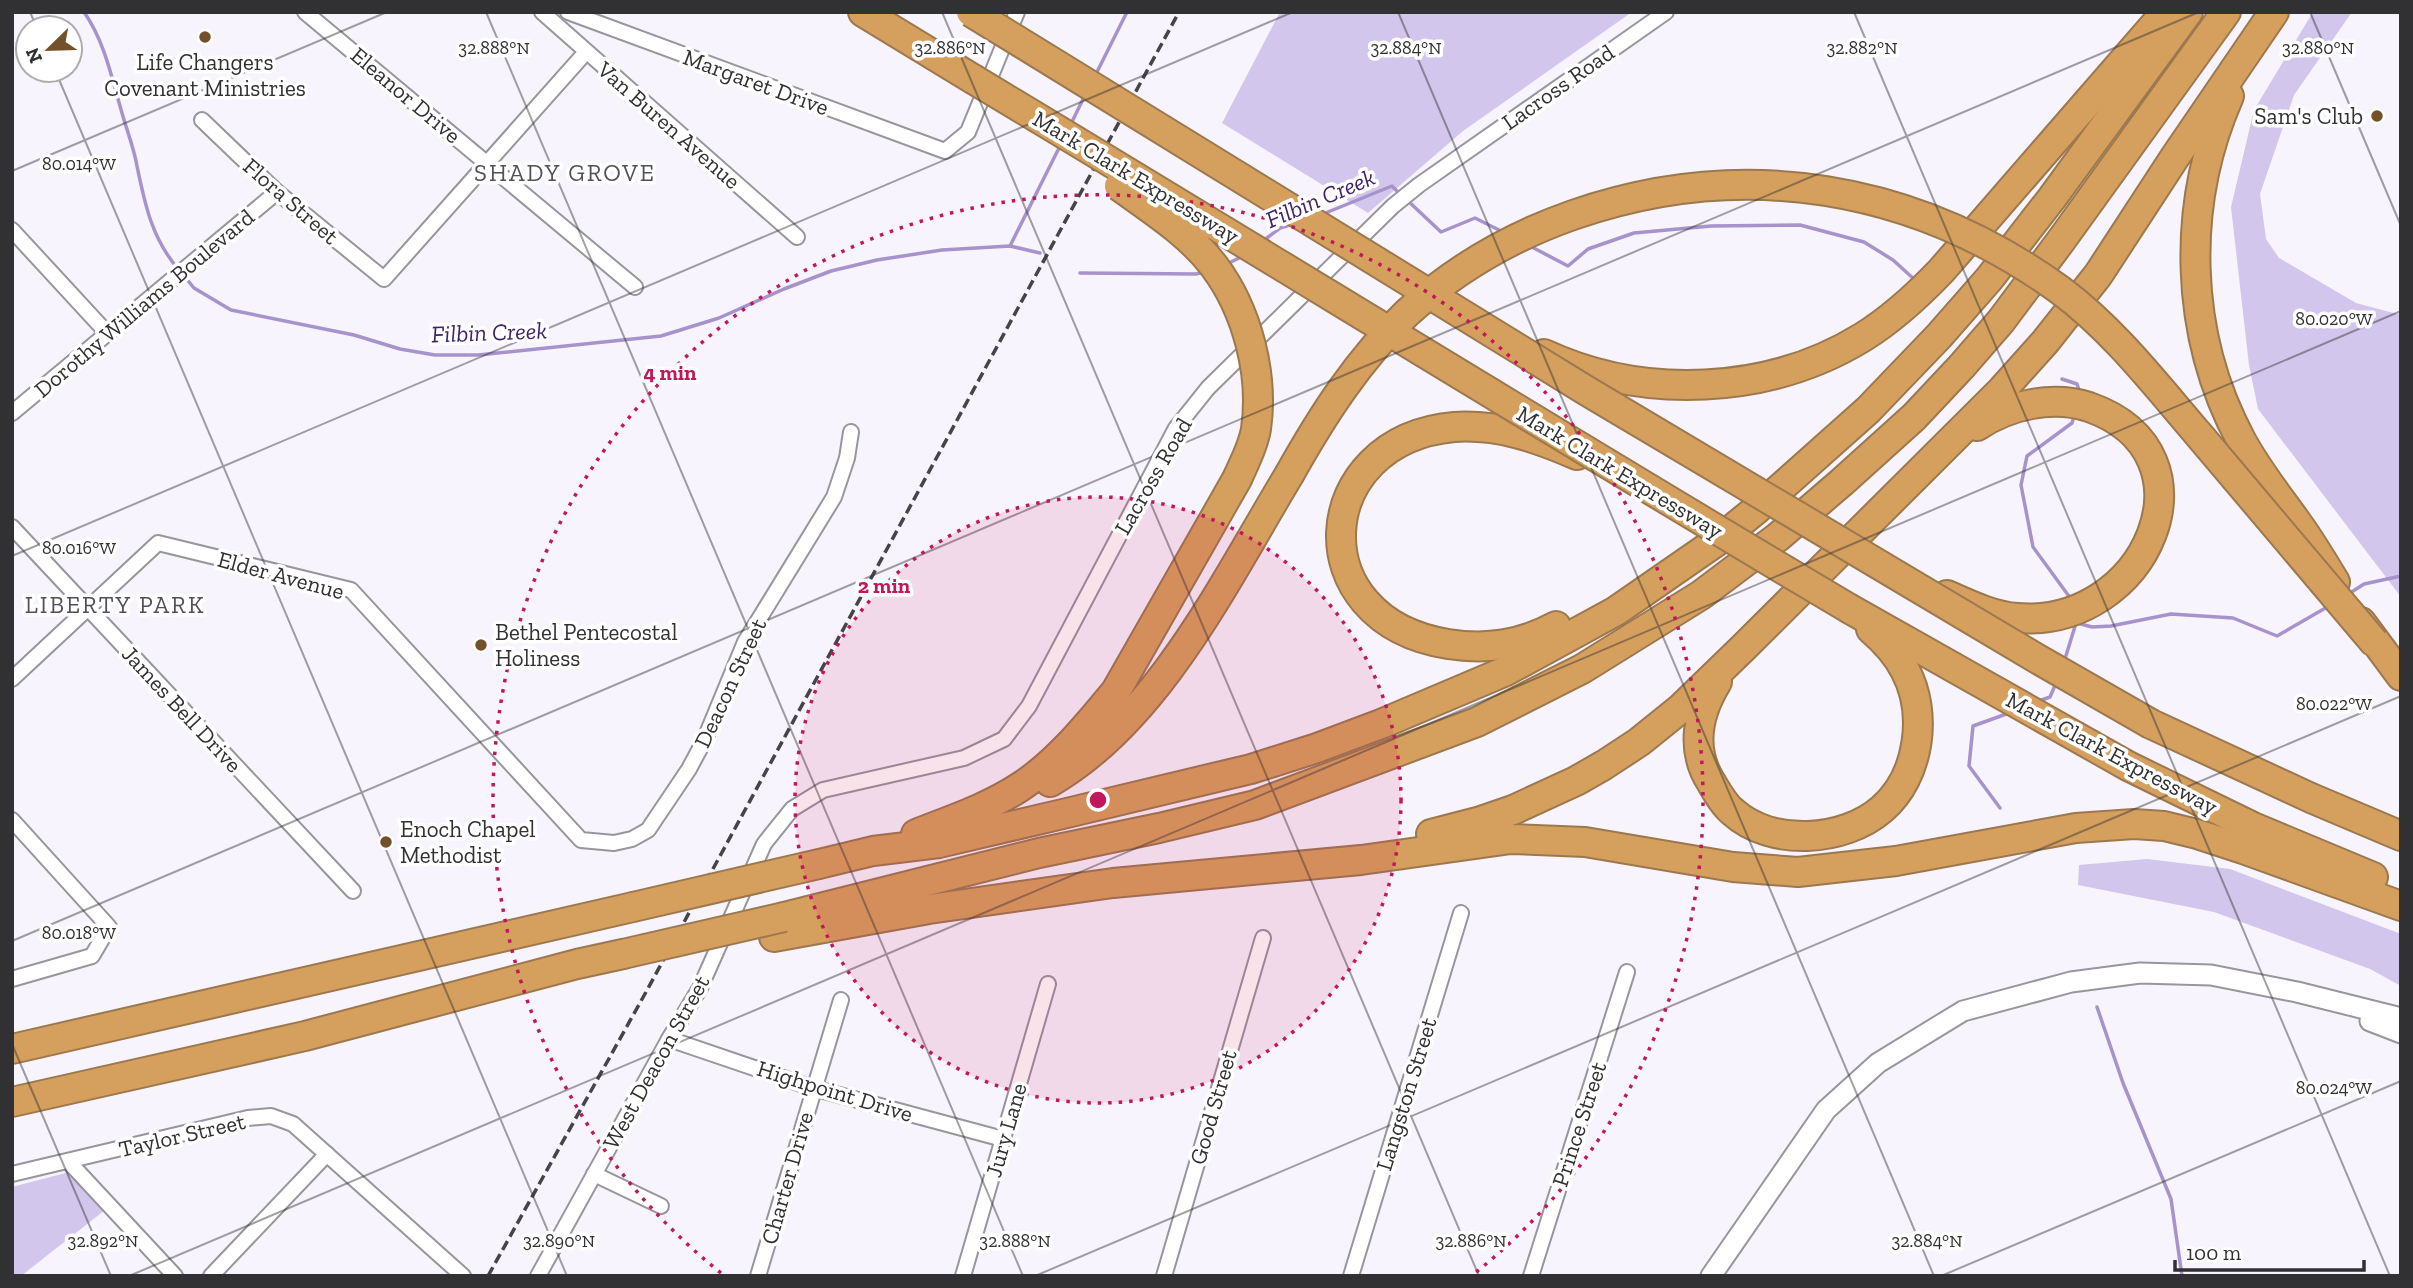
<svg xmlns="http://www.w3.org/2000/svg" width="2413" height="1288" viewBox="0 0 2413 1288" font-family="'Zilla Slab',serif">
<style>
.green{fill:#d2c6ec}
.lines{fill:none;stroke-linecap:round;stroke-linejoin:round}
.stream{stroke:#a693cc;stroke-width:3.5}
.minor-casing{stroke:#98959d;stroke-width:18}
.tertiary-casing{stroke:#98959d;stroke-width:23}
.motorway-casing{stroke:#9c784e;stroke-width:32}
.minor{stroke:#fff;stroke-width:14}
.tertiary{stroke:#fff;stroke-width:19}
.motorway{stroke:#d59f5d;stroke-width:28}
.rail{stroke:#454447;stroke-width:3.5;stroke-dasharray:10 5;stroke-linecap:butt}
.motorway-bridge-casing{stroke:#9c784e;stroke-width:32;stroke-linecap:butt}
.motorway-bridge{stroke:#d59f5d;stroke-width:28}
.ticks{fill:none;stroke:#313033;stroke-width:2;stroke-opacity:0.45}
.ring{fill:none;stroke:#c2185b;stroke-width:3.5;stroke-dasharray:3.5 7}
.poi-dot{fill:#735229;stroke:#fff;stroke-width:2.5}
.labels{text-anchor:middle;dominant-baseline:central;stroke-width:7;stroke-linejoin:round;paint-order:stroke}
.poi-label{font-size:23px;fill:#313033;stroke:#fff;text-anchor:start}
.street-label{font-size:23px;fill:#313033;stroke:#fff}
.neighbourhood-label{font-size:24px;letter-spacing:2px;fill:#525057;stroke:#fff}
.water-label{font-size:24px;font-style:italic;fill:#3f2266;stroke:#fff}
.ticks-label{font-size:18px;text-anchor:middle;fill:#313033;stroke:#fff;stroke-width:7;stroke-linejoin:round;paint-order:stroke}
.centre{fill:#c2185b;stroke:#fff;stroke-width:3.5}
.ring-label{font-size:21px;text-anchor:middle;font-weight:bold;fill:#c2185b;stroke:#fff;stroke-width:7;stroke-linejoin:round;paint-order:stroke}
</style>
<rect width="100%" height="100%" fill="#f7f4fd"/>
<!-- green -->
<g class="green">
<path d="M1280 12H1632L1463 131 1368 213 1222 123Z"/>
<path d="M2313 12H2352L2294 95 2260 194 2266 239 2279 258 2356 303 2401 315V597L2258 409 2249 365 2231 207 2254 110Z"/>
<path d="M2147 859 2230 869 2401 934V986L2370 969 2214 912 2078 885 2079 865Z"/>
<path d="M77 1170 110 1206 21 1276H12V1187Z"/>
</g>
<g class="lines">
<!-- stream -->
<g class="stream">
<path d="M84 12C105 42 112 79 122 113 127 131 134 148 137 166 145 205 152 239 179 270"/>
<path d="M1095 76 1127 12"/>
<path d="M1070 126 1085 95"/>
<path d="M1407 200 1441 232 1475 218 1503 232"/>
<path d="M1323 214 1392 186 1401 195"/>
<path d="M1263 241 1280 228 1293 224"/>
<path d="M1528 245 1568 266 1588 249 1634 233 1711 226 1800 225 1864 242 1893 260 1915 280"/>
<path d="M1010 246 1060 146"/>
<path d="M1225 265 1243 256"/>
<path d="M1080 273 1196 274 1204 272"/>
<path d="M184 276 194 288 231 310 354 335 400 349 435 355H478L661 336 719 318 784 289 831 271 877 260 942 250 1010 246 1040 253"/>
<path d="M2062 379 2077 384 2080 393"/>
<path d="M2347 595 2364 584 2401 576"/>
<path d="M2071 599 2033 547 2021 485 2027 456 2072 423 2075 413"/>
<path d="M2077 623 2092 627 2111 626 2171 614 2233 618 2277 636 2329 606"/>
<path d="M2064 662 2077 620"/>
<path d="M2039 701 2050 697 2056 683"/>
<path d="M2000 808 1969 766 1973 726 2009 713"/>
<path d="M2097 1007 2123 1083 2171 1199 2182 1276"/>
</g>
<!-- minor casing -->
<g class="minor-casing">
<g id="minor">
<path d="M305 12 635 287"/>
<path d="M542 12 797 237"/>
<path d="M568 12 945 151 968 132 1017 12"/>
<path d="M202 120 277 192 384 279 586 52"/>
<path d="M12 230 107 333"/>
<path d="M12 413 277 192"/>
<path d="M12 527 353 891"/>
<path d="M12 679 158 543 351 590 581 840 614 843 632 839 648 830 689 769 704 741 745 642 834 497 847 458 851 432"/>
<path d="M12 820 109 927 92 956 12 979"/>
<path d="M669 1039 813 1088 1003 1139"/>
<path d="M69 1162 175 1276"/>
<path d="M12 1174 248 1118 271 1116 293 1124 463 1276"/>
<path d="M594 1174 661 1206"/>
<path d="M211 1276 327 1154"/>
<path d="M538 1276 669 1039 700 988 764 844 792 809 823 790 964 758 1004 739 1029 706 1176 428 1208 388 1393 206 1419 185 1666 12"/>
<path d="M758 1276 841 1000"/>
<path d="M963 1276 1048 984"/>
<path d="M1164 1276 1263 938"/>
<path d="M1351 1276 1461 913"/>
<path d="M1531 1276 1627 972"/>
</g>
</g>
<!-- tertiary casing -->
<g class="tertiary-casing">
<g id="tertiary">
<path d="M2370 1021 2401 1033"/>
<path d="M1711 1276 1826 1110 1878 1063 1963 1011 2071 982 2140 973 2211 975 2297 992 2401 1018"/>
</g>
</g>
<!-- motorway casing -->
<g class="motorway-casing">
<g id="motorway">
<path d="M863 12 973 79"/>
<path d="M2229 96C2181 205 2184 334 2241 440 2257 470 2278 496 2298 524 2311 542 2323 562 2335 582"/>
<path d="M1544 354C1643 400 1769 395 1863 337 1892 319 1917 296 1941 271L2166 12"/>
<path d="M1947 595C1970 605 1992 616 2017 618 2146 629 2223 454 2089 407 2052 395 2009 405 1977 426"/>
<path d="M1850 609 2128 766 2253 827 2373 877"/>
<path d="M2361 622 2401 676"/>
<path d="M1556 626C1521 645 1487 650 1448 644 1298 620 1311 440 1454 427 1498 424 1538 438 1577 455"/>
<path d="M1717 682C1698 713 1690 749 1711 782 1717 792 1724 805 1733 812 1772 847 1844 842 1882 809 1920 776 1928 713 1905 670 1897 654 1885 641 1871 629"/>
<path d="M2151 724 2311 798 2401 836"/>
<path d="M1050 782C1158 720 1226 579 1289 475"/>
<path d="M916 834C951 820 988 808 1020 787 1057 763 1088 725 1116 691L1237 479"/>
<path d="M1431 834 1481 821 1513 810 1576 781 1604 765 1639 742 1680 709 1744 647 2002 390 2045 342 2098 275 2175 157 2274 12"/>
<path d="M819 864 873 851 939 843 1067 813 1251 769 1317 748 1381 724 1506 671 1616 611 1720 539 1758 508 1868 410 1939 336 1989 279 2052 198 2188 12"/>
<path d="M784 917 1039 853 1159 828 1255 805 1477 722 1582 669 1701 595 1778 537 1842 482 1914 417 1961 367 2001 321 2060 242 2226 12"/>
<path d="M774 937 929 909 1113 883 1361 860 1511 839 1585 842 1733 867 1798 872 1896 861 2076 828 2134 824 2164 826 2197 834 2243 849 2401 906"/>
<path d="M12 1049 633 907"/>
<path d="M12 1102 305 1036 577 964 623 954"/>
</g>
</g>
<!-- minor -->
<use href="#minor" class="minor"/>
<!-- tertiary -->
<use href="#tertiary" class="tertiary"/>
<!-- motorway -->
<use href="#motorway" class="motorway"/>
<!-- rail -->
<path class="rail" d="M488 1276 646 992 1179 12"/>
<!-- motorway-bridge casing -->
<g class="motorway-bridge-casing">
<g id="motorway-bridge">
<path d="M971 12 1587 391 2036 658 2151 724"/>
<path d="M973 79C1266 255 1556 435 1850 609"/>
<path d="M1119 186C1152 210 1189 233 1214 266 1247 310 1264 374 1256 429 1253 447 1244 463 1237 479"/>
<path d="M1289 475C1322 416 1358 360 1407 313 1455 269 1513 236 1573 215 1743 156 1915 185 2060 290 2114 330 2156 385 2199 435 2258 504 2316 573 2374 642"/>
<path d="M633 907 819 864"/>
<path d="M623 954 784 917"/>
</g>
</g>
<!-- motorway-bridge -->
<use href="#motorway-bridge" class="motorway-bridge"/>
</g>
<!-- ticks -->
<path class="ticks" d="M30 12 37 28M486 12 1023 1276M942 12 1479 1276M1398 12 1934 1276M1854 12 2390 1276M2310 12 2401 226M55 70 567 1276M12 171 387 12M12 556 1293 12M12 941 2199 12M12 1044 111 1276M129 1276 2401 311M1035 1276 2401 696M1941 1276 2401 1081"/>
<!-- distance rings -->
<circle cx="1098" cy="800" r="303" fill="#c2185b" fill-opacity=".12"/>
<g class="ring">
<circle cx="1098" cy="800" r="303"/>
<path d="M721 1273A605 605 0 1 1 1475 1273"/>
</g>
<!-- markers -->
<g class="poi-dot">
<circle cx="205" cy="37" r="7"/>
<circle cx="2377" cy="116" r="7"/>
<circle cx="481" cy="645" r="7"/>
<circle cx="386" cy="842" r="7"/>
</g>
<g class="labels">
<!-- poi labels -->
<g class="poi-label">
<text x="205" y="62" text-anchor="middle">Life Changers<tspan x="205" dy="26">Covenant Ministries</tspan></text>
<text x="2363" y="116" text-anchor="end">Sam's Club</text>
<text x="495" y="632">Bethel Pentecostal<tspan x="495" dy="26">Holiness</tspan></text>
<text x="400" y="829">Enoch Chapel<tspan x="400" dy="26">Methodist</tspan></text>
</g>
<!-- street labels -->
<g class="street-label">
<text transform="translate(756 82) rotate(20)">Margaret Drive</text>
<text transform="translate(1558 87) rotate(-35)">Lacross Road</text>
<text transform="translate(406 95) rotate(40)">Eleanor Drive</text>
<text transform="translate(669 125) rotate(41)">Van Buren Avenue</text>
<text transform="translate(1136 177) rotate(31)">Mark Clark Expressway</text>
<text transform="translate(291 201) rotate(41)">Flora Street</text>
<text transform="translate(144 303) rotate(-40)">Dorothy Williams Boulevard</text>
<text transform="translate(1620 472) rotate(31)">Mark Clark Expressway</text>
<text transform="translate(1153 476) rotate(-60)">Lacross Road</text>
<text transform="translate(281 575) rotate(15)">Elder Avenue</text>
<text transform="translate(730 683) rotate(-65)">Deacon Street</text>
<text transform="translate(182 709) rotate(47)">James Bell Drive</text>
<text transform="translate(2112 753) rotate(28)">Mark Clark Expressway</text>
<text transform="translate(656 1062) rotate(-61)">West Deacon Street</text>
<text transform="translate(835 1091) rotate(17)">Highpoint Drive</text>
<text transform="translate(1406 1094) rotate(-73)">Langston Street</text>
<text transform="translate(1213 1107) rotate(-74)">Good Street</text>
<text transform="translate(1579 1124) rotate(-72)">Prince Street</text>
<text transform="translate(1006 1130) rotate(-74)">Jury Lane</text>
<text transform="translate(182 1135) rotate(-13)">Taylor Street</text>
<text transform="translate(787 1178) rotate(-74)">Charter Drive</text>
</g>
<!-- neighbourhood labels -->
<g class="neighbourhood-label">
<text x="565" y="172">SHADY GROVE</text>
<text x="115" y="604">LIBERTY PARK</text>
</g>
<!-- water labels -->
<g class="water-label">
<text transform="translate(1320 198) rotate(-23)">Filbin Creek</text>
<text transform="translate(489 332) rotate(-2)">Filbin Creek</text>
</g>
</g>
<g class="ticks-label">
<text x="494" y="54">32.888°N</text>
<text x="950" y="54">32.886°N</text>
<text x="1406" y="54">32.884°N</text>
<text x="1862" y="54">32.882°N</text>
<text x="2318" y="54">32.880°N</text>
<text x="79" y="170">80.014°W</text>
<text x="2334" y="325">80.020°W</text>
<text x="79" y="554">80.016°W</text>
<text x="2334" y="710">80.022°W</text>
<text x="79" y="939">80.018°W</text>
<text x="2334" y="1094">80.024°W</text>
<text x="103" y="1247">32.892°N</text>
<text x="559" y="1247">32.890°N</text>
<text x="1015" y="1247">32.888°N</text>
<text x="1471" y="1247">32.886°N</text>
<text x="1927" y="1247">32.884°N</text>
</g>
<circle cx="1098" cy="800" r="10" class="centre"/>
<g class="ring-label">
<text x="670" y="380">4 min</text>
<text x="884" y="593">2 min</text>
</g>
<!-- border -->
<rect width="2413" height="1288" fill="none" stroke="#313033" stroke-width="28"/>
<!-- north arrow -->
<g transform="translate(49 49) rotate(247)"><circle r="33" fill="#ffffff" stroke="#adacad" stroke-width="2"/>
<path d="M0-5L12 26L0 18L-12 26Z" fill="#735229"/>
<text y="-10" font-size="19" font-weight="bold" text-anchor="middle" fill="#313033">N</text>
</g>
<!-- scale -->
<path d="M2175 1260v10h189v-10" fill="none" stroke="#313033" stroke-width="3.5"/>
<text x="2186" y="1260" font-size="21" fill="#313033" stroke="#ffffff" stroke-width="5" paint-order="stroke">100 m</text>
</svg>
